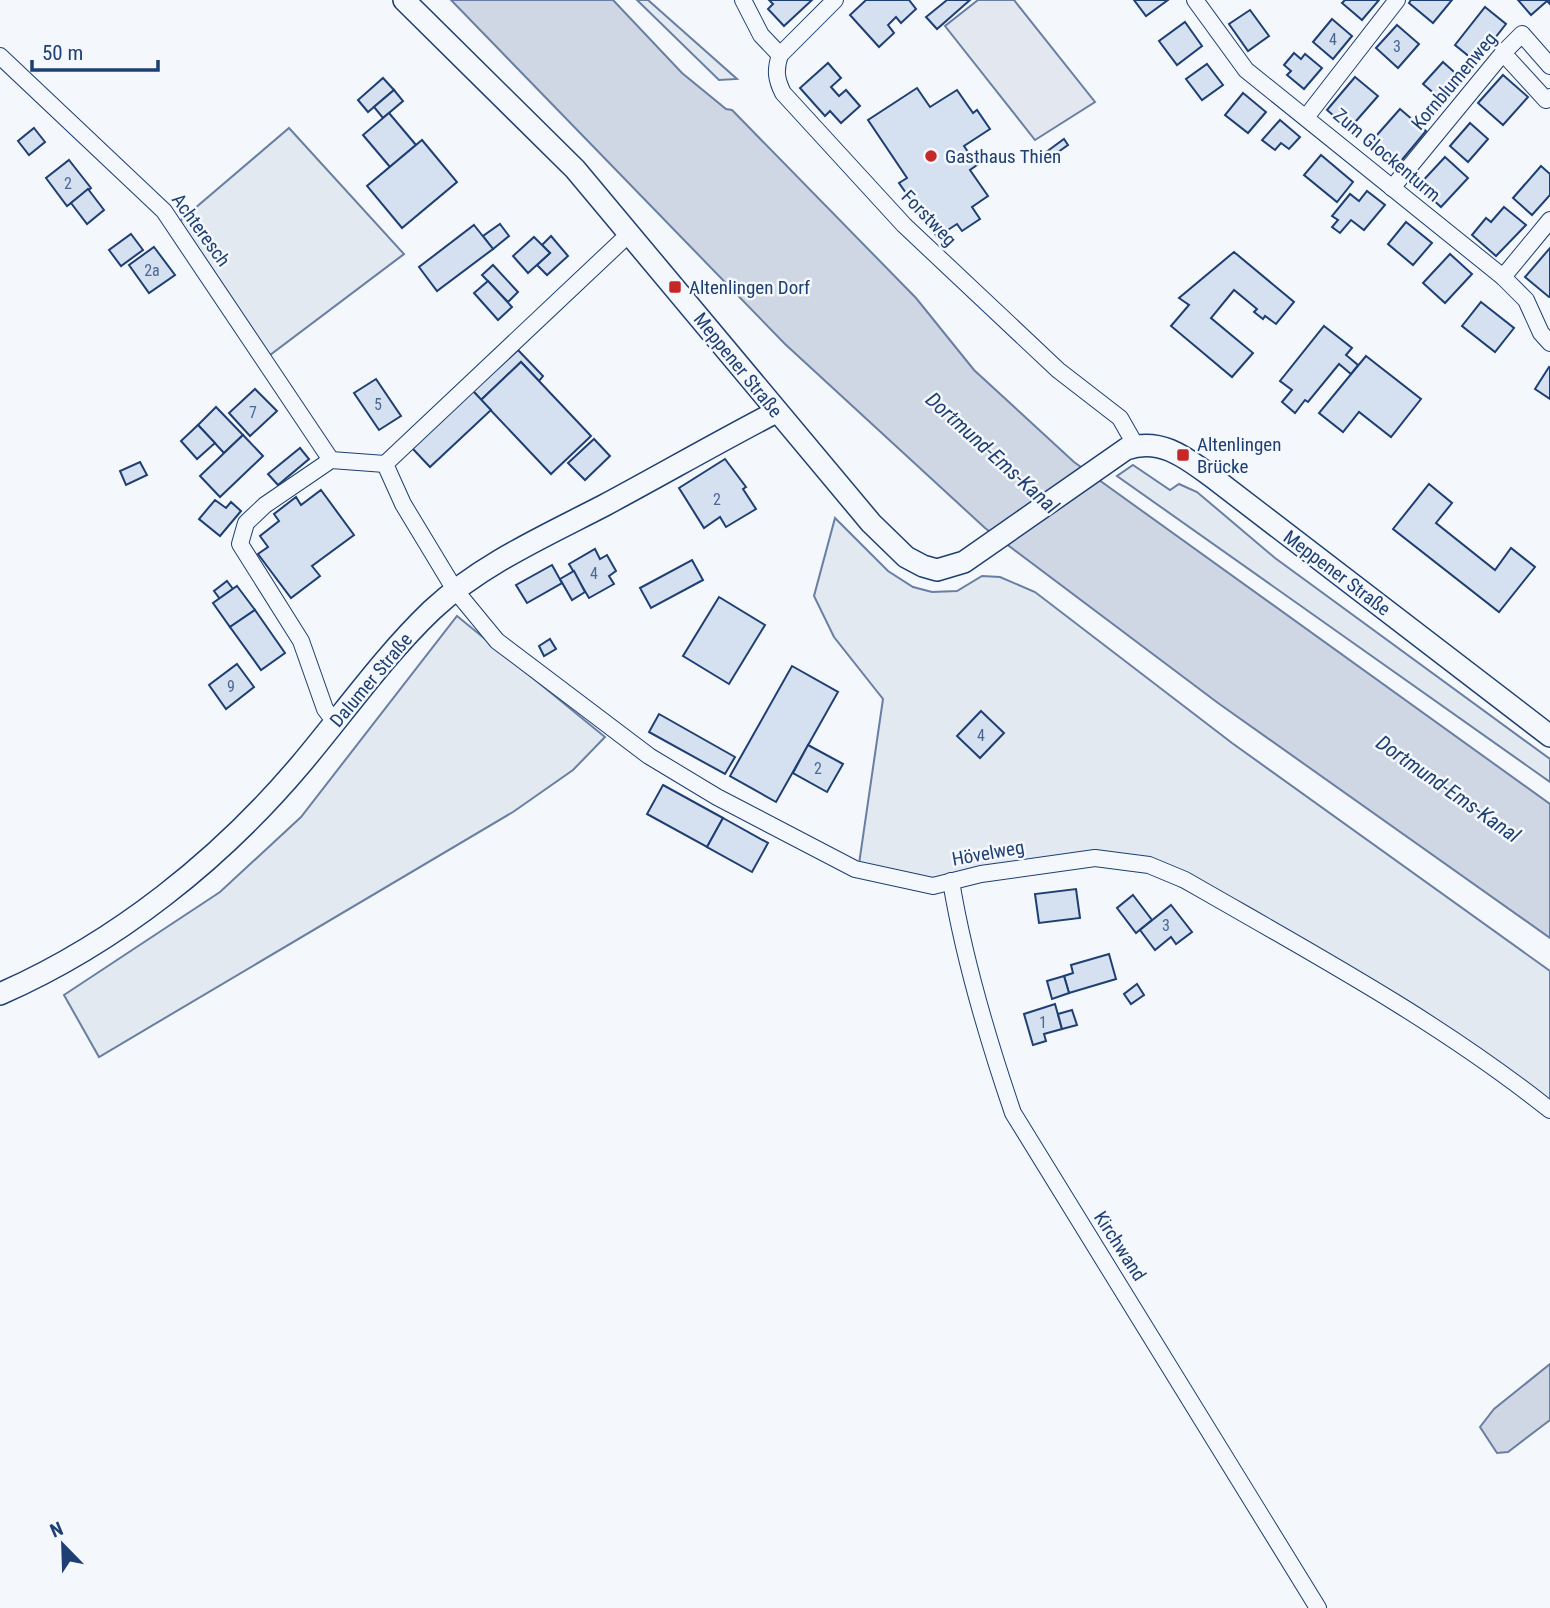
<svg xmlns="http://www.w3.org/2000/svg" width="1550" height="1608" viewBox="0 0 1550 1608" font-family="'Roboto Condensed',sans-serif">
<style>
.green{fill:#e3e9f0;stroke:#687fa3;stroke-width:2}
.parking{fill:#e3e8f0;stroke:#687fa3;stroke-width:2}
.water{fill:#cfd7e4;stroke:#687fa3;stroke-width:2}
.building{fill:#d5e0f0;stroke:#1d3f73;stroke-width:2}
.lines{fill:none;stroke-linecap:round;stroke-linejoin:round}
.street-casing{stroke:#1d3f73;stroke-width:18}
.secondary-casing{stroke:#1d3f73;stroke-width:24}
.street{stroke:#f4f7fb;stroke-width:16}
.secondary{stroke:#f4f7fb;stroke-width:21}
.poi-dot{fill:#c62828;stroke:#f4f7fb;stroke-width:2.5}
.labels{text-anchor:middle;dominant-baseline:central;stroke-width:5;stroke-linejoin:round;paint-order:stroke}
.number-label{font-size:16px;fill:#4b6792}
.street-label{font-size:19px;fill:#1d3f73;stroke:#f4f7fb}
.poi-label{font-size:19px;fill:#1d3f73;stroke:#f4f7fb;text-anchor:start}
.water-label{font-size:21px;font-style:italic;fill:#1d3f73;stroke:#f4f7fb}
</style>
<rect width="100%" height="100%" fill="#f4f7fb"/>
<!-- green -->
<g class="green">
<path d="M637 0H648L737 79 719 80Z"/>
<path d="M289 128 404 254 270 355 180 221Z"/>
<path d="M1133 465 1170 490 1179 484 1197 492 1275 558 1550 759V782L1117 476Z"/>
<path d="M835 518 888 571 913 587 932 592 957 591 982 576 1000 577 1035 592 1232 743 1550 971V1109L1416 1013 1125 857 933 882 859 864 883 699 834 637 814 596Z"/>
<path d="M457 616 605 737 573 770 513 812 99 1057 64 995 220 892 301 817Z"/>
</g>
<!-- parking -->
<path class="parking" d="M978 0H1014L1095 102 1035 140 945 26Z"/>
<!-- water -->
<g class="water">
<path d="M451 0H613L682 73 726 109 732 110 916 298 974 370 1074 462 1550 804V938L1218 703 985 528 785 344Z"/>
<path d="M1550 1364V1420L1508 1452 1497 1453 1480 1427 1494 1409Z"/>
</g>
<!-- building -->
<g class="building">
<path d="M769 0H812L784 26 768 9 773 4Z"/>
<path d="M866 0H909L916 9 901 23 896 17 888 25 894 33 879 47 850 15Z"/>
<path d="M947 0H970L937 29 926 17Z"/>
<path d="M1134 0H1168L1146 16Z"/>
<path d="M1345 0H1379L1362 20 1342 3Z"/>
<path d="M1411 0H1452L1433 23 1409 3Z"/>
<path d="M1518 0H1550V4L1547 1 1531 15Z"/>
<path d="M1485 7 1506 24 1476 62 1455 45Z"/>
<path d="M1250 10 1269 36 1248 51 1229 24Z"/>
<path d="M1332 19 1352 36 1333 59 1313 42Z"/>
<path d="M1185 22 1202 46 1177 65 1159 41Z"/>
<path d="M1397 25 1419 44 1398 68 1376 48Z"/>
<path d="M1294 53 1301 59 1305 54 1322 68 1304 89 1287 75 1291 71 1284 65Z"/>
<path d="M1443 62 1462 79 1443 101 1423 84Z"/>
<path d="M828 63 841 78 831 87 839 96 846 90 860 106 841 123 830 111 825 116 800 88Z"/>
<path d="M1207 64 1223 85 1202 100 1186 79Z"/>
<path d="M1503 75 1528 97 1503 125 1478 103Z"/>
<path d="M1355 77 1378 96 1349 129 1327 110Z"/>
<path d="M383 78 394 90 368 112 358 100Z"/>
<path d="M917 88 930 107 957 90 973 113 977 110 990 129 964 146 977 165 970 170 988 196 972 207 980 219 962 231 957 224 937 237 899 183 907 178 868 120Z"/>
<path d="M394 90 403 101 383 118 374 107Z"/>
<path d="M1243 93 1266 112 1248 133 1225 115Z"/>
<path d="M1400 109 1426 131 1396 167 1369 144Z"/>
<path d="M389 113 416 145 390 167 363 135Z"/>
<path d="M1280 120 1300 137 1289 149 1281 143 1275 150 1262 140Z"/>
<path d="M1470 123 1488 139 1468 162 1450 146Z"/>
<path d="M34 128 45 142 29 155 18 141Z"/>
<path d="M1064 139 1068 145 1047 160 1042 155Z"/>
<path d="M422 140 457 182 402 228 367 186Z"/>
<path d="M1321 155 1353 182 1337 202 1304 175Z"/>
<path d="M1445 157 1468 178 1441 207 1418 186Z"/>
<path d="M69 160 91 188 67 206 46 178Z"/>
<path d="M1541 166 1550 174V195L1532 215 1513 198Z"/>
<path d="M88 189 104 210 87 224 71 203Z"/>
<path d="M1367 191 1385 205 1364 230 1351 220 1340 233 1332 227 1338 220 1332 216 1350 194 1359 201Z"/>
<path d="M1504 207 1526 225 1496 256 1472 235 1486 218 1491 222Z"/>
<path d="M1406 222 1432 243 1413 265 1388 244Z"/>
<path d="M500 224 509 236 493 249 483 236Z"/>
<path d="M474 225 493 249 437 291 419 267Z"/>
<path d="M131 234 143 250 121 266 109 250Z"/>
<path d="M551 236 568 256 547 275 537 265 550 253 542 245Z"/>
<path d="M534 237 550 253 528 273 513 256Z"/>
<path d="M154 247 175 275 149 293 129 265Z"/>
<path d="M1550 248V296L1549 297 1525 277Z"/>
<path d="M1234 252 1294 302 1276 324 1265 316 1263 319 1254 312 1257 309 1234 290 1211 318 1253 353 1232 377 1171 326 1189 305 1179 298Z"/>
<path d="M1450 254 1472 274 1445 303 1423 283Z"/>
<path d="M493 265 518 292 508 302 482 275Z"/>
<path d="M488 281 512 307 498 320 474 293Z"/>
<path d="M1481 302 1514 328 1495 352 1462 326Z"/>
<path d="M1324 326 1352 348 1346 355 1358 365 1351 374 1339 364 1308 402 1305 400 1295 413 1282 402 1292 390 1280 381Z"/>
<path d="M518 350 543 376 539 381 521 362 481 400 473 391Z"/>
<path d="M1366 356 1421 399 1391 437 1359 412 1343 432 1319 413Z"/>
<path d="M521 362 591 436 551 474 481 400Z"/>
<path d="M1549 367 1550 368V399L1535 389Z"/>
<path d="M376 379 401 416 379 430 354 393Z"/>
<path d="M255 389 277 411 250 436 229 413Z"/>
<path d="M473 391 491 410 430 467 412 448Z"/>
<path d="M216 407 243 435 224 453 198 425Z"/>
<path d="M198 425 215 443 197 459 181 441Z"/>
<path d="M243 435 263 456 220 497 200 476Z"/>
<path d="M594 439 610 456 585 480 568 463Z"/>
<path d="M300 448 309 459 278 485 268 474Z"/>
<path d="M725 459 746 487 743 489 756 509 726 527 720 517 704 528 679 488Z"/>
<path d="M140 462 147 475 126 485 120 471Z"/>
<path d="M1429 484 1452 503 1436 523 1495 570 1511 548 1535 567 1499 612 1393 529Z"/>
<path d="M321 490 354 535 312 566 320 576 291 598 258 554 268 547 260 536 279 521 274 514 296 497 301 505Z"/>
<path d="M215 500 226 508 231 502 241 511 220 536 199 519Z"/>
<path d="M595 549 600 559 607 555 616 571 609 576 614 584 589 598 569 564Z"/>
<path d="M692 560 703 580 651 608 640 588Z"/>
<path d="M552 565 562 583 527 603 516 585Z"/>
<path d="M574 571 585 592 572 600 560 579Z"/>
<path d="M227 581 233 589 220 599 214 591Z"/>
<path d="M237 586 255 610 230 627 213 603Z"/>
<path d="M719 597 765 625 729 684 683 656Z"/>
<path d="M255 610 285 653 261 670 230 627Z"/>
<path d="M550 639 556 649 544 656 539 646Z"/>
<path d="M237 664 254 687 226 709 209 685Z"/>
<path d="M792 666 838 692 776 802 730 776Z"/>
<path d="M981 711 1004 733 980 758 957 736Z"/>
<path d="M659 714 735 757 725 774 649 732Z"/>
<path d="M808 745 843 764 827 792 793 773Z"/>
<path d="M663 785 723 818 707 847 647 814Z"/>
<path d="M723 818 768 843 752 872 707 847Z"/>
<path d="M1076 889 1080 918 1039 923 1035 894Z"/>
<path d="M1133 895 1152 920 1136 933 1117 908Z"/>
<path d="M1171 905 1192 932 1176 944 1171 937 1155 950 1140 930Z"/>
<path d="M1109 954 1116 979 1069 993 1064 976 1073 973 1071 965Z"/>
<path d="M1064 976 1069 993 1052 999 1047 981Z"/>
<path d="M1137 984 1144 995 1131 1004 1124 994Z"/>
<path d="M1055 1004 1062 1029 1044 1034 1046 1041 1033 1045 1024 1014Z"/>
<path d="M1072 1010 1077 1025 1062 1029 1058 1014Z"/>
</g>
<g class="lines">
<!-- street casing -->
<g class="street-casing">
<g id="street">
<path d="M743 0 761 35 780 55"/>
<path d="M835 0 780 55C775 70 776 79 783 93L904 225 1058 370 1120 418 1136 446"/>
<path d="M1195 0 1246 70 1503 277 1526 300 1541 333 1550 343"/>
<path d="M1503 53 1546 100 1550 97"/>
<path d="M0 56 164 211 331 460"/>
<path d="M1307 116 1397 0"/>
<path d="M1392 188 1503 53 1522 34 1550 66"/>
<path d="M630 233 385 464 403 504 455 590 497 641 649 756 717 797 855 869 933 886 981 874 1095 858 1149 865 1185 880C1310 952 1437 1020 1550 1110"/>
<path d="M1503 277 1550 220"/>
<path d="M335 722 325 709 301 641 240 544 246 523 265 505 331 460 385 464"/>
<path d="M951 881C964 960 987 1037 1013 1113L1318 1608"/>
</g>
</g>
<!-- secondary casing -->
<g class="secondary-casing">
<g id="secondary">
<path d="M404 0 575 169 871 523 906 557 923 566 937 570 964 562 1126 449C1160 437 1185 457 1211 476L1550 736"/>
<path d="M0 994C116 943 220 860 301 764 344 713 383 657 432 610 480 565 545 536 603 506 661 475 718 442 776 412"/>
</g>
</g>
<!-- street -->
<use href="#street" class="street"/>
<!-- secondary -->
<use href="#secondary" class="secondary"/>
</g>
<!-- markers -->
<g class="poi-dot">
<circle cx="931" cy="156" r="7"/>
<rect x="668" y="280" width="14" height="14" rx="3.5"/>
<rect x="1176" y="448" width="14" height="14" rx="3.5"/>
</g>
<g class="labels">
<!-- number labels -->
<g class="number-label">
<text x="1333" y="39">4</text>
<text x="1397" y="46">3</text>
<text x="68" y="183">2</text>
<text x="152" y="270">2a</text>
<text x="378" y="404">5</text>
<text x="253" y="412">7</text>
<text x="717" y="499">2</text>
<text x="594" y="573">4</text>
<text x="231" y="686">9</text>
<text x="981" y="735">4</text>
<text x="818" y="768">2</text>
<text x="1166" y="925">3</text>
<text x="1043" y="1022">1</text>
</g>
<!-- street labels -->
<g class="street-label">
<text transform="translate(1454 81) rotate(-50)">Kornblumenweg</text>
<text transform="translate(1387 155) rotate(40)">Zum Glockenturm</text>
<text transform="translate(929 218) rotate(46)">Forstweg</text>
<text transform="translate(201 230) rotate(54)">Achteresch</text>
<text transform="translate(738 365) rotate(51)">Meppener Straße</text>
<text transform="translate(1337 573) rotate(37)">Meppener Straße</text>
<text transform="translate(371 680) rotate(-50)">Dalumer Straße</text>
<text transform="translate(988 853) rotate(-10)">Hövelweg</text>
<text transform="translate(1120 1246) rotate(57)">Kirchwand</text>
</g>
<!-- poi labels -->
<g class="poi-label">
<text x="945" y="156">Gasthaus Thien</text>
<text x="689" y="287">Altenlingen Dorf</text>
<text x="1197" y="444">Altenlingen<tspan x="1197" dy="22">Brücke</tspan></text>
</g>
<!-- water labels -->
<g class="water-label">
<text transform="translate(992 453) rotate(42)">Dortmund-Ems-Kanal</text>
<text transform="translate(1448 789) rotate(35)">Dortmund-Ems-Kanal</text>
</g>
</g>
<!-- north arrow -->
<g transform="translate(63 1545) rotate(337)" stroke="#f4f7fb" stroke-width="5" paint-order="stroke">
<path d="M0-5L12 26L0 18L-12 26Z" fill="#1d3f73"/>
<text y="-10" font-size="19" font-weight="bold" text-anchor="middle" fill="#1d3f73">N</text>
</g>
<!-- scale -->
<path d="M32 60v10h126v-10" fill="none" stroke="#1d3f73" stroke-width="3.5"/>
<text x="42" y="60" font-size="21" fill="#1d3f73" stroke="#f4f7fb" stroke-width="5" paint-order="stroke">50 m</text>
</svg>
